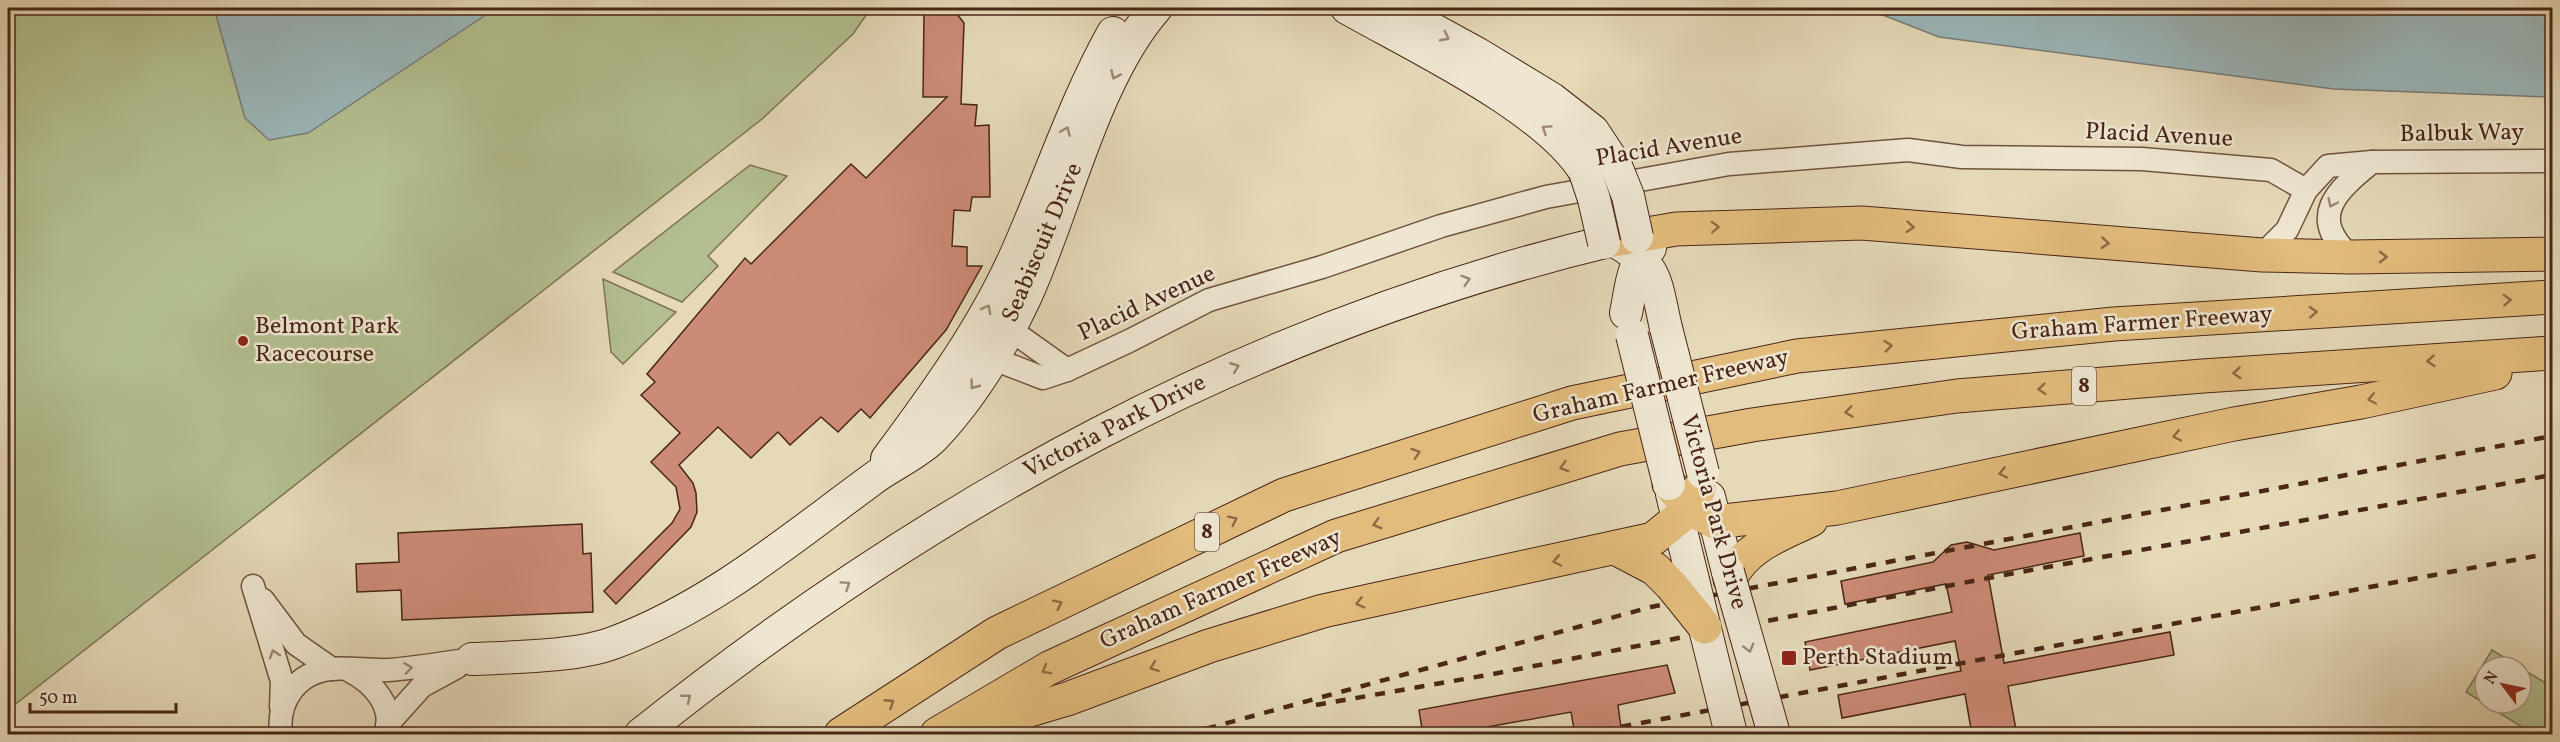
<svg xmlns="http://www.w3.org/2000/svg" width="2560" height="742" viewBox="0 0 2560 742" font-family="Vollkorn,serif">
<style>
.green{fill:#b3bf90;stroke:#7e7254;stroke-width:1.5}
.water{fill:#9bb7ba;stroke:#7a7d79;stroke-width:1.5}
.building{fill:#cc8b76;stroke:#492617;stroke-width:1.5}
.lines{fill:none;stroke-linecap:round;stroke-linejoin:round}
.street-casing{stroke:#70533f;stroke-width:25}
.secondary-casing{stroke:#492617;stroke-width:34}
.highway-casing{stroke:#492617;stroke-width:35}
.street{stroke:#eee6d1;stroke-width:22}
.secondary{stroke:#eee6d1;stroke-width:32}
.highway{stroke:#e2bc7c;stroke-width:33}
.rail{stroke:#492617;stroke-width:4.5;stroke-dasharray:10 10;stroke-linecap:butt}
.secondary-bridge-casing{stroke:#492617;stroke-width:34;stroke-linecap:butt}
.highway-bridge-casing{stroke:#492617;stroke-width:35;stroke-linecap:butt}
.secondary-bridge{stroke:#eee6d1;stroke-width:32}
.highway-bridge{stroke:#e2bc7c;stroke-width:33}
.oneway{stroke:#9c8674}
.oneway2{stroke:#8e6a44}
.poi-dot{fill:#8f2418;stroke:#eee6d1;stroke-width:2}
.labels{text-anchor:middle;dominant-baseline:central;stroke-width:5;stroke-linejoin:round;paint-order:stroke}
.shield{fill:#eee6d1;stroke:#7a604f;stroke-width:1.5}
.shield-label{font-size:22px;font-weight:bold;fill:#492617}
.street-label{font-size:24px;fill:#492617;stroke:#eee6d1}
.poi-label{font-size:24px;fill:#492617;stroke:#eee6d1;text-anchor:start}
</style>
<rect width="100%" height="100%" fill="#e5d9b8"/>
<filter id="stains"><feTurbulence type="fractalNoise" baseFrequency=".00333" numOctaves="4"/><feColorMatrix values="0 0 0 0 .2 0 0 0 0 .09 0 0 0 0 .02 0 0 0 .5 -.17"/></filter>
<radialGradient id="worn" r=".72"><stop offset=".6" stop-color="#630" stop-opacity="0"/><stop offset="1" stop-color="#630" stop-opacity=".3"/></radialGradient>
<!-- green -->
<g class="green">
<path d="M8 8H871L853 34 762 119 8 710Z"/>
<path d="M750 165 787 176 708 256 718 266 682 302 613 272Z"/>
<path d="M603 279 676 312 623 364 611 352Z"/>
<path d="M2492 650 2520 667H2485V703H2521V668L2552 687V734H2533L2466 692Z"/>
</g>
<!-- water -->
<g class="water">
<path d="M214 8H496L308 133 269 140 245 118Z"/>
<path d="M1865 8H2552V97L2334 89 1939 37Z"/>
</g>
<!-- building -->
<g class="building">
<path d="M953 9 964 23 961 104 977 105 975 126 989 125 990 197H972L970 211 954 210 952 246 967 247V266H982L946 330 870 418 861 409 838 432 821 417 790 445 778 432 751 458 718 427 679 465 693 483 696 493 697 512 691 527 616 604 604 591 672 523 680 509 676 487 651 462 680 433 641 395 655 382 647 374 745 258 751 264 851 164 866 178 947 97H923L924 14Z"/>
<path d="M582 524 583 554 591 553 593 612 402 620 401 590 357 592 356 564 399 562 398 533Z"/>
<path d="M2080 533 2084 556 1988 575 2004 663 2170 632 2174 655 2008 686 2017 735H1972L1965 694 1842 718 1838 695 1961 671 1955 641 1810 670 1805 642 1952 612 1946 584 1845 604 1841 581 1933 562 1951 545 1967 542 1994 550Z"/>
<path d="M1667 665 1675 693 1618 705 1622 735H1575L1571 712 1443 735H1423L1419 710Z"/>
</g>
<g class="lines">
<!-- street casing -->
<g class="street-casing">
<g id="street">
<path d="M2262 255 2287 230 2306 190 2328 166 2372 162 2552 161"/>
<path d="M2351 257C2307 217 2336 191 2372 162"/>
<path d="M1008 328 1067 370"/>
<path d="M991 358 1043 378 1067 370 1129 341 1209 300 1322 267 1441 226 1546 197 1729 164 1908 150 1962 157 2142 159 2271 170 2306 190"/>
<path d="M253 586 282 681 281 707"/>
<path d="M263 600 296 644 332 669"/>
<path d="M350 671C373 683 394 705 386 734"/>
<path d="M387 725 422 686 457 667"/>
<path d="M281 734C277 702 296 673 330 669 347 667 371 671 389 670 417 668 445 663 472 659"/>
</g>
</g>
<!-- secondary casing -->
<g class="secondary-casing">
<g id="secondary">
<path d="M1347 8C1414 46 1546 108 1585 172"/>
<path d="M1394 8 1478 54 1552 99 1593 131 1616 166"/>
<path d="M1626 313C1631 290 1631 265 1650 248"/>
<path d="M887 459C934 396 981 331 1014 259 1048 184 1073 105 1113 33"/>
<path d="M1672 494 1693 580"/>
<path d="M1709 497 1728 572"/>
<path d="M472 659C513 657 575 657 613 643 710 607 788 541 870 481 889 466 916 455 933 438 970 399 1002 347 1025 298 1066 209 1093 80 1156 8"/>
<path d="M641 734C933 502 1249 327 1613 240 1659 266 1655 281 1666 328"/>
</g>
</g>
<!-- highway casing -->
<g class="highway-casing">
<g id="highway">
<path d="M1613 240 1676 229 1862 223 2262 255 2351 257 2552 254"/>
<path d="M1669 484 1690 509 1715 522 1837 508 2234 424 2361 402 2495 373"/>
<path d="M1615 548 1655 569 1672 586"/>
<path d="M1730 579C1746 546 1780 535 1811 520"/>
<path d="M976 726 1067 699 1209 646 1323 611 1653 539 1690 509 1699 489"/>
<path d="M841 734 997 633 1284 495 1572 403 1797 356 2114 324 2552 297"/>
<path d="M937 734 1049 668 1336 536 1620 449 1752 425 1957 396 2203 376 2552 353"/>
</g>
</g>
<!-- street -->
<use href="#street" class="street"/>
<!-- secondary -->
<use href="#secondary" class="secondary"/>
<!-- highway -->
<use href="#highway" class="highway"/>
<!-- rail -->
<g class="rail">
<path d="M1316 705 1493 674 2004 575 2552 475"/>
<path d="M1187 734 1651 607 2552 436"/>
<path d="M1582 734 2552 553"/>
</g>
<!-- secondary-bridge casing -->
<g class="secondary-bridge-casing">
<g id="secondary-bridge">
<path d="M1616 166 1628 196 1637 237"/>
<path d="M1585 172 1594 199 1604 243"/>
<path d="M1666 328 1703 473"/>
<path d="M1632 335 1669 484"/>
<path d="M1728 572 1774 734"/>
<path d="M1693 580 1731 734"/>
</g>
</g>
<!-- highway-bridge casing -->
<g class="highway-bridge-casing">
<path id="highway-bridge" d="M1672 586 1705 627"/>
</g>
<!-- secondary-bridge -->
<use href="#secondary-bridge" class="secondary-bridge"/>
<!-- highway-bridge -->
<use href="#highway-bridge" class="highway-bridge"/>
</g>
<!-- one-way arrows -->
<defs><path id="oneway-chevron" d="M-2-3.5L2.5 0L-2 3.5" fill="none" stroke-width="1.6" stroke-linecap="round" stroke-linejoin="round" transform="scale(1.5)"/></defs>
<g class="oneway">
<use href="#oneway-chevron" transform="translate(1445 37) rotate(28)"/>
<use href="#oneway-chevron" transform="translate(1115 75) rotate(114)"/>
<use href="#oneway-chevron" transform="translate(1546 129) rotate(-146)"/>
<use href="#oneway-chevron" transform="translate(1066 131) rotate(-67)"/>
<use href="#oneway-chevron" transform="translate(2332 203) rotate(115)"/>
<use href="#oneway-chevron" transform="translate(1466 280) rotate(-17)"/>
<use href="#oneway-chevron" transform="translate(987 309) rotate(-62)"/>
<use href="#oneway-chevron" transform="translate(1235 367) rotate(-22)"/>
<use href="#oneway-chevron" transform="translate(974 385) rotate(127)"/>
<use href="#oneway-chevron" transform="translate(846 585) rotate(-34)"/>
<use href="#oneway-chevron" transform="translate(1749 648) rotate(74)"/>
<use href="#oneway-chevron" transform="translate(274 654) rotate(-107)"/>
<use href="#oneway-chevron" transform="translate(408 668) rotate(-8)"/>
<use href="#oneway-chevron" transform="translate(687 698) rotate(-39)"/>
</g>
<g class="oneway2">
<use href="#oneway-chevron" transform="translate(1715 227) rotate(-2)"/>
<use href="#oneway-chevron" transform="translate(1910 227) rotate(5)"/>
<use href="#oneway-chevron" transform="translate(2105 243) rotate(5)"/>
<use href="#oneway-chevron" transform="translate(2383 257) rotate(-1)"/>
<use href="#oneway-chevron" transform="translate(2507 300) rotate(-3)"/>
<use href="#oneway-chevron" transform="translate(2313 312) rotate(-3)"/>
<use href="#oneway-chevron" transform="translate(1888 346) rotate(-6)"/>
<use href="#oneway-chevron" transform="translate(2431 361) rotate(176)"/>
<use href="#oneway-chevron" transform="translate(2237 373) rotate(176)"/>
<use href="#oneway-chevron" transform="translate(2042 389) rotate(175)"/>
<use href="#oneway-chevron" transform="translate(2372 399) rotate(168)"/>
<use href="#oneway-chevron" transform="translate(1849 412) rotate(172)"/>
<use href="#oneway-chevron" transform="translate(2177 436) rotate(168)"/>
<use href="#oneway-chevron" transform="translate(1416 453) rotate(-18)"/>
<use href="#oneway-chevron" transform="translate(1564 467) rotate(163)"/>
<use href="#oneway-chevron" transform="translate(2003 473) rotate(168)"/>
<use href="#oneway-chevron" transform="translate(1233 520) rotate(-26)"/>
<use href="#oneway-chevron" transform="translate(1377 524) rotate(163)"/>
<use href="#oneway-chevron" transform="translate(1557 561) rotate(168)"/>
<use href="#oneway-chevron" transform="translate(1360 603) rotate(167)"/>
<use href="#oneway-chevron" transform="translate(1058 604) rotate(-26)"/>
<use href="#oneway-chevron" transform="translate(1154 667) rotate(160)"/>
<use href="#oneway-chevron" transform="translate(1046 670) rotate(151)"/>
<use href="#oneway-chevron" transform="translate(890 703) rotate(-33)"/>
</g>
<!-- markers -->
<g class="poi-dot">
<circle cx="243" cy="341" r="6"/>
<rect x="1781" y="650" width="16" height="16" rx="3"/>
</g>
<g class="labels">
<!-- shield labels -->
<g class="shield">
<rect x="2072" y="367" width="24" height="38" rx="4.5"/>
<rect x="1195" y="513" width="24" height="38" rx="4.5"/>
</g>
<g class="shield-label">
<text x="2084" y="386">8</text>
<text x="1207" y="532">8</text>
</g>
<!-- street labels -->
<g class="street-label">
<text transform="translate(2462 134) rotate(-1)">Balbuk Way</text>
<text transform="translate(2159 136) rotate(3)">Placid Avenue</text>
<text transform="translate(1669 148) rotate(-9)">Placid Avenue</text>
<text transform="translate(1043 243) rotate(-67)">Seabiscuit Drive</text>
<text transform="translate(1147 304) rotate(-25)">Placid Avenue</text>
<text transform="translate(2142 324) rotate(-4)">Graham Farmer Freeway</text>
<text transform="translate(1661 387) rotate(-13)">Graham Farmer Freeway</text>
<text transform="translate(1115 427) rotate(-27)">Victoria Park Drive</text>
<text transform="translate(1713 512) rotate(75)">Victoria Park Drive</text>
<text transform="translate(1221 590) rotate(-24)">Graham Farmer Freeway</text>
</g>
<!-- poi labels -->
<g class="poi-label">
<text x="255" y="327">Belmont Park<tspan x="255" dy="28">Racecourse</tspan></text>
<text x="1802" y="658">Perth Stadium</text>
</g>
</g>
<!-- margin -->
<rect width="2560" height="742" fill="none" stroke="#e5d9b8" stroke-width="30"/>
<rect x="9" y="9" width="2542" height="724" fill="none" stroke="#492617" stroke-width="3"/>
<rect x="15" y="15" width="2530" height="712" fill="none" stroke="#492617" stroke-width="1.5"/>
<!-- north arrow -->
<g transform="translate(2503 685) rotate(302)"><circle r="28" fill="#eee6d1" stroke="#ac9987" stroke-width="1.5"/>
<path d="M0-4.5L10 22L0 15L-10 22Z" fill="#8f2418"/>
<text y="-9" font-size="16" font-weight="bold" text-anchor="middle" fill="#492617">N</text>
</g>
<!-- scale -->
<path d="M30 703v9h146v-9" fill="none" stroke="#492617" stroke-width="3"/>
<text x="39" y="703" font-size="18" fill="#492617" stroke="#eee6d1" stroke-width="4.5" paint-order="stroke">50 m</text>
<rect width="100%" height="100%" filter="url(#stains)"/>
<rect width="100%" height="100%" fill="url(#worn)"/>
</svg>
